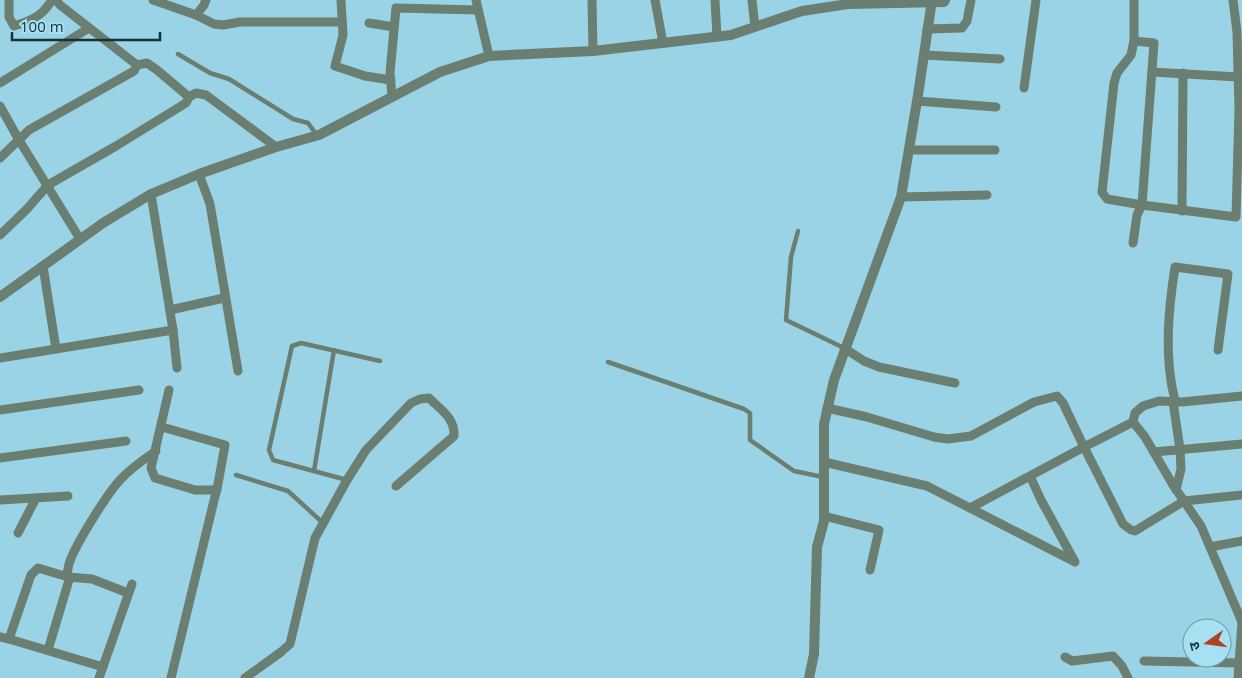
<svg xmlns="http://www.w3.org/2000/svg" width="1242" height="678" viewBox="0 0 1242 678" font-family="'Open Sans','Noto Sans Devanagari',sans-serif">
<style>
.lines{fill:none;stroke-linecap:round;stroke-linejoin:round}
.service{stroke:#6a7e72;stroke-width:4.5}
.minor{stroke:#6a7e72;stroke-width:9}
.tertiary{stroke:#6a7e72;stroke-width:10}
</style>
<rect width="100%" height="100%" fill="#99d3e5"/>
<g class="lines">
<!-- service -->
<g class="service">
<path d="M178 54 210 73 229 79 293 119 308 123 316 134"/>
<path d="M798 231 791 257 786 320 844 348"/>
<path d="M608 362 744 409 750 413V440L794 471 823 477"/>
<path d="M314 471 334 350"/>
<path d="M236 475 288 491 323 523"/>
<path d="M347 480 273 460 269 450 292 346 301 343 380 361"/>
</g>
<!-- minor -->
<g class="minor">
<path d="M9 0V17L14 26C33 20 42 16 52 0"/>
<path d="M153 0 196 15 204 5 206 0"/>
<path d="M341 0 343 35 335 66 365 76 391 80"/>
<path d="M476 0 489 56"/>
<path d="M592 0 593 51"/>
<path d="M655 0 663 43"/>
<path d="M715 0 717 37"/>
<path d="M752 0 755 27"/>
<path d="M1134 0V41L1154 43 1142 205 1236 217 1239 109 1237 32 1233 0"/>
<path d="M196 15 214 24 223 25 240 22H342"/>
<path d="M369 23 394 27"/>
<path d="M927 29 962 28 967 21 971 0"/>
<path d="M924 55 1000 59"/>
<path d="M1152 72 1238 77"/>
<path d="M0 83 89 28"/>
<path d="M1024 88 1036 0"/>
<path d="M189 97 196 93 206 95 276 147"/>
<path d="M392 97 390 73 396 8 478 10"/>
<path d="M917 101 996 107"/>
<path d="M0 106 19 140 80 239"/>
<path d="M909 150H995"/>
<path d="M0 158 29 130 134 71 137 65 60 5 56 0"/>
<path d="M199 174 210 204 238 371"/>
<path d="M151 194 173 330 177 368"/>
<path d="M901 197 987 195"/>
<path d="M1182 211 1183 73"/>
<path d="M0 235 26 210 48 185 116 146 186 103 189 97 157 70 147 63 137 65"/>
<path d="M1133 243 1137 215 1142 205 1107 199 1102 192 1114 83 1117 73 1131 55 1134 41"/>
<path d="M43 266 56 349"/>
<path d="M170 310 224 298"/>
<path d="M844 348 864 361 879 367 955 383"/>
<path d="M0 358 173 330"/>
<path d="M169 390 151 468 155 478 195 490H217"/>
<path d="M1175 401C1164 357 1168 312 1175 267L1228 274 1218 350"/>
<path d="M1173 402 1180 449 1181 469 1176 490"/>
<path d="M827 408 867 417 934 437 948 439 971 436 1034 402 1057 396 1063 403 1084 447 1133 422 1135 413 1143 406 1159 401 1182 402 1242 396"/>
<path d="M0 410 139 390"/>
<path d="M1133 422 1145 437 1173 485 1201 526 1242 622"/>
<path d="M162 427 225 445 218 484 171 678"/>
<path d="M1154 452 1242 444"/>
<path d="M0 458 126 441"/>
<path d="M824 462 927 486 970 508"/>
<path d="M1030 476 1041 500 1075 562 970 508 1084 447 1123 524 1131 530 1135 531 1184 501 1242 495"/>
<path d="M0 500 68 496"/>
<path d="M824 516 879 530 870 570"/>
<path d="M18 533 36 498"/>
<path d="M1210 547 1242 541"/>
<path d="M0 637 9 639 31 575 38 568 68 577 92 579 128 593"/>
<path d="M9 639 103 667"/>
<path d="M48 650 69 580C68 577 67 572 68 569 69 553 108 493 120 480 131 468 143 460 156 451"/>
<path d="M1065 657 1072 661 1113 656 1122 666 1128 678"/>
<path d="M1144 661 1239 663"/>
<path d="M99 678 132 584"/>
<path d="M245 678 281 652 290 644 315 538 347 480 366 450 411 403 420 399 429 398C441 410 455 418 454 436L396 486"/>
<path d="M1238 678 1242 622"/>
</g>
<!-- tertiary -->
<g class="tertiary">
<path d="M0 297 103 223 151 194 199 174 276 147 319 135 440 72 489 56 593 51 731 35 802 11 848 4 944 2 945 0"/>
<path d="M809 678 814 654 817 547 824 521V424L834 380 901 197 918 95 932 0"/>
</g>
</g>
<!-- north arrow -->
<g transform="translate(1207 643) rotate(256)"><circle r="24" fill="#a6e0f2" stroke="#6d9aa7"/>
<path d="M0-4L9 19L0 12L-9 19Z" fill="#ac4420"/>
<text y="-8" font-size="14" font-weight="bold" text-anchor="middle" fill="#183037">उ</text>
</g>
<!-- scale -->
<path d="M12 32v8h148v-8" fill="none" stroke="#183037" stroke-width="2.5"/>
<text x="20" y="32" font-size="15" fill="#183037" stroke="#a6e0f2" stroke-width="4" paint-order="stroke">100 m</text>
</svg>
